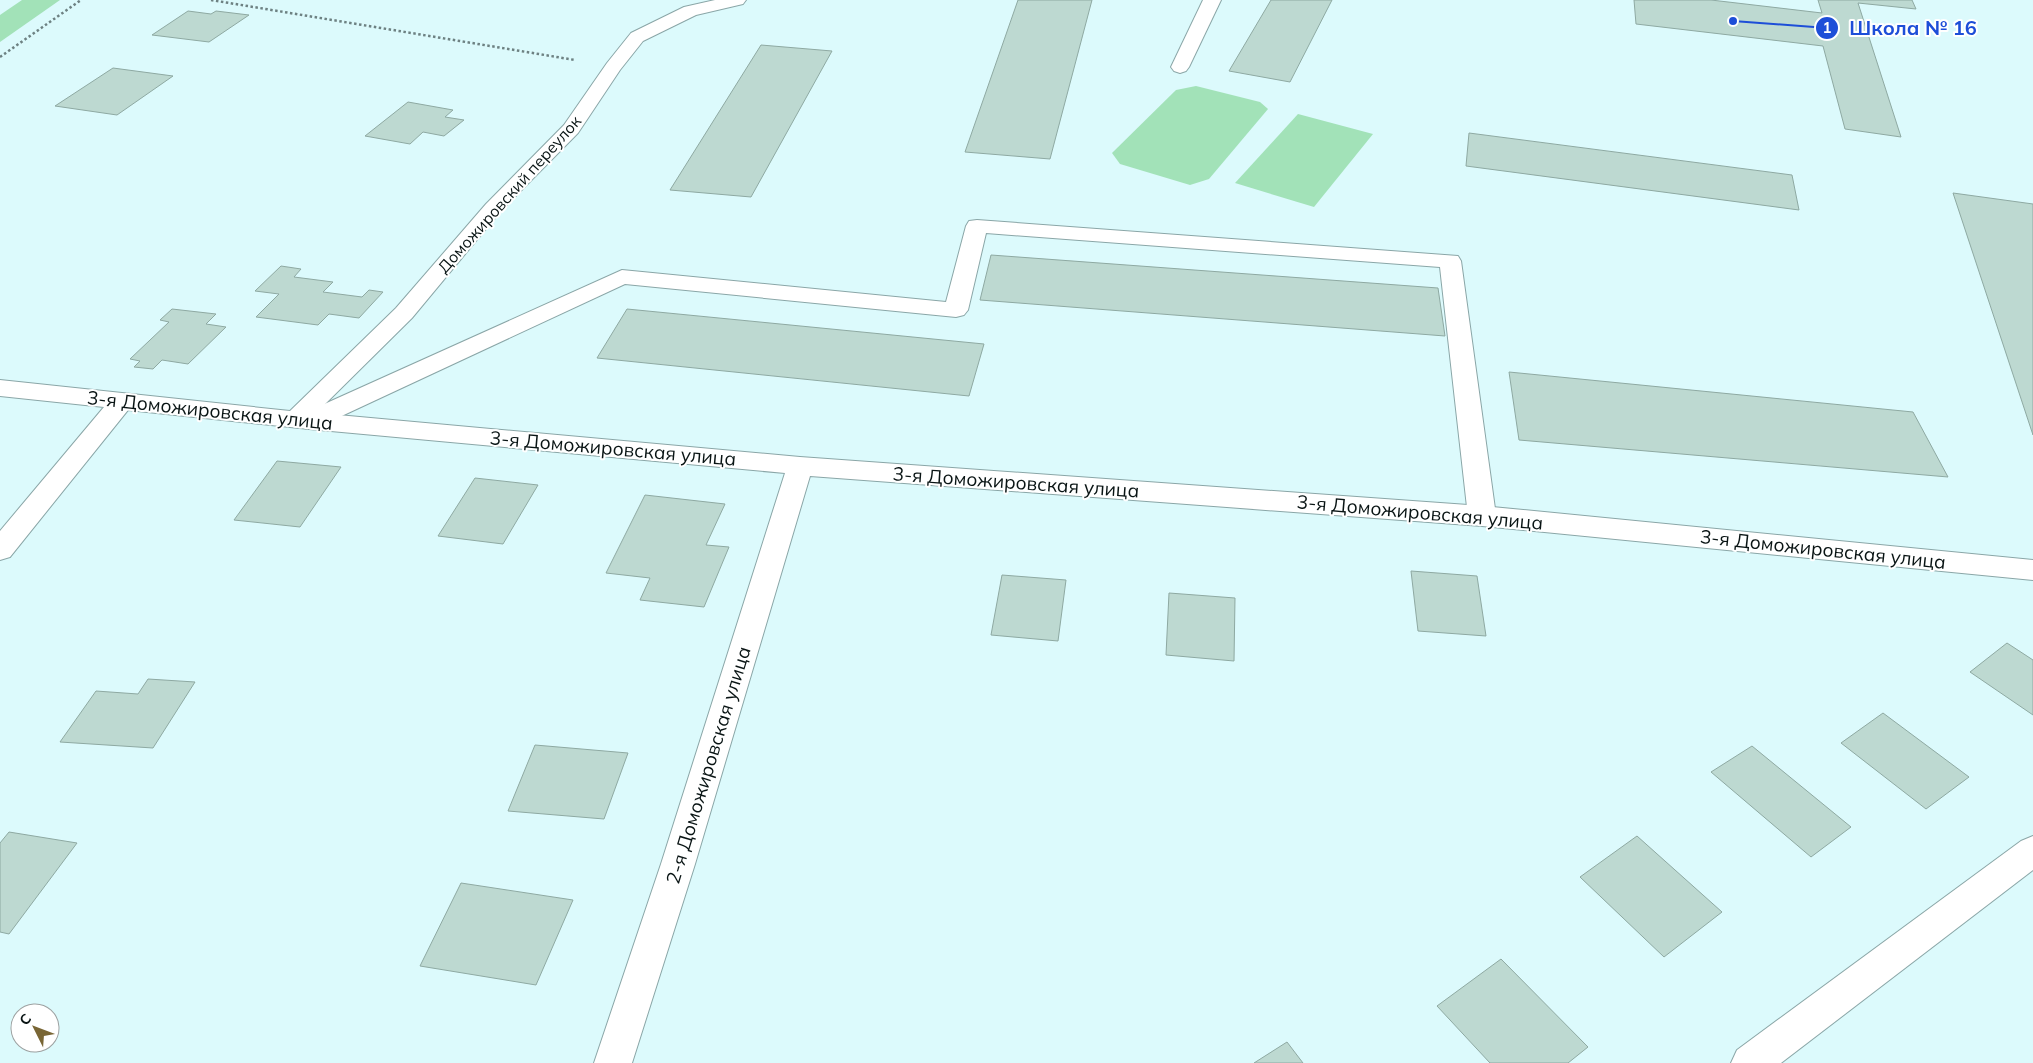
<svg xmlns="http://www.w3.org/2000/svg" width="2033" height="1063" viewBox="0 0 2033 1063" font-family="Mulish,sans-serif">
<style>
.green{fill:#a2e2b8}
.building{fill:#bdd9d1;stroke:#8ea9a2}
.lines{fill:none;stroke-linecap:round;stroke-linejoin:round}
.lane-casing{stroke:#8aa6a7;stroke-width:2}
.street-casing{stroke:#8aa6a7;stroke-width:2}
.path{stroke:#6d8182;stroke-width:2.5;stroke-dasharray:2.5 2.5;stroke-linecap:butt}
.lane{fill:#fff;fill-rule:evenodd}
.street{fill:#fff;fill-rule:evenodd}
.labels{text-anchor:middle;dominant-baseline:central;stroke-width:4;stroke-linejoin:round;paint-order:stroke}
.far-street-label{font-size:16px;fill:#091414;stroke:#fff}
.street-label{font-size:19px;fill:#091414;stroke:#fff}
.leader{fill:none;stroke:#1d4ed8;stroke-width:2}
.callout-dot{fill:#1d4ed8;stroke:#fff;stroke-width:2}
.mark-label{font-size:15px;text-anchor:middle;font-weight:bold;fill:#fff}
.callout-label{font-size:20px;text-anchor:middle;font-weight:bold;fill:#1d4ed8;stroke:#fff;stroke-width:4;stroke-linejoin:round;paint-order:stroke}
</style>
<rect width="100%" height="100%" fill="#dcfafc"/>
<!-- green -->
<g class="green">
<path d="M22 0H60L0 42V15Z"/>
<path d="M1196 86 1260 102 1268 109 1209 179 1190 185 1120 164 1112 153 1176 90Z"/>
<path d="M1298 114 1373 134 1314 207 1235 183Z"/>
</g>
<!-- building -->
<g class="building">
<path d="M1018 0H1092L1050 159 965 152Z"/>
<path d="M1271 0H1332L1290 82 1229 71Z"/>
<path d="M1634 0H1711L1822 13 1818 0H1912L1916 9 1858 3 1901 137 1845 129 1823 46 1636 24Z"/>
<path d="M188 11 211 14 216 11 249 15 209 42 152 35Z"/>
<path d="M761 45 832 51 751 197 670 190Z"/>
<path d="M113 68 173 76 117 115 55 106Z"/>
<path d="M408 102 453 110 445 117 464 120 444 136 423 132 410 144 365 136Z"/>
<path d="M1469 133 1792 175 1799 210 1466 166Z"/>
<path d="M1953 193 2033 204V435Z"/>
<path d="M991 255 1438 288 1445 336 980 300Z"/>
<path d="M281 266 301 269 294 277 333 282 323 292 362 297 369 290 383 292 359 318 329 314 318 325 256 317 279 294 255 291Z"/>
<path d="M172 309 216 314 206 324 226 327 188 364 162 360 153 369 134 367 140 361 130 359 169 322 160 320Z"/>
<path d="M627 309 984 344 969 396 597 358Z"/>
<path d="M1509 372 1913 412 1948 477 1519 440Z"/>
<path d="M277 461 341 467 300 527 234 520Z"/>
<path d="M475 478 538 485 503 544 438 536Z"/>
<path d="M645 495 725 504 706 545 729 547 704 607 640 600 650 578 606 573Z"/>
<path d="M1411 571 1477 576 1486 636 1418 631Z"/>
<path d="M1002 575 1066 580 1058 641 991 635Z"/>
<path d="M1169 593 1235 598 1234 661 1166 655Z"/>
<path d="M2007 643 2033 660V715L1970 672Z"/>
<path d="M148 679 195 682 153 748 60 742 96 691 138 694Z"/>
<path d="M1883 713 1969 777 1926 809 1841 743Z"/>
<path d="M535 745 628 753 604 819 508 811Z"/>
<path d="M1752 746 1851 827 1811 857 1711 772Z"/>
<path d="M9 832 77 843 9 934 0 932V843Z"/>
<path d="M1637 836 1722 912 1664 957 1580 877Z"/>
<path d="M461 883 573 900 536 985 420 966Z"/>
<path d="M1501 959 1588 1047 1568 1063H1490L1437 1006Z"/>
<path d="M1287 1042 1303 1063H1254Z"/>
</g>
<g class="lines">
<!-- lane casing -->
<g class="lane-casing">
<g id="lane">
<path d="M1203 0H1221L1189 67 1186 71 1180 73 1174 71 1171 67Z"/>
<path d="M977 220 1458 256 1461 261 1496 516 1492 523 1482 526 1472 523 1468 516 1440 267 986 233 968 310 964 315 956 317 625 284 318 427 309 429 300 427 296 421 300 415 622 270 946 302 966 226 969 221Z"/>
</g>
</g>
<!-- street casing -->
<g class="street-casing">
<g id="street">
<path d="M715 0H746L743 4 696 15 643 41 620 70 578 133 500 212 412 318 316 413 800 457 1482 506 2033 560V580L1482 526 810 476 695 864 632 1063H594L661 864 785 473 309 429 128 410 10 557 0 560V531L104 407 0 396V380L290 411 396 308 486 204 564 125 607 63 631 33 684 7Z"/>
<path d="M2033 836V870L1781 1063H1731L1737 1050 2021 841Z"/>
</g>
</g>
<!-- path -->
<g class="path">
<path d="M211 0 575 60"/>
<path d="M0 57 81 0"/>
</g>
<!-- lane -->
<use href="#lane" class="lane"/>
<!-- street -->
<use href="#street" class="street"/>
</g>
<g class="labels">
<!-- far-street labels -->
<g class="far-street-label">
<text transform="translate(509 194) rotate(-48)">Доможировский переулок</text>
</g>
<!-- street labels -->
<g class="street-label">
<text transform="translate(210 410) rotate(6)">3-я Доможировская улица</text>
<text transform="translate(613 448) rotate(5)">3-я Доможировская улица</text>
<text transform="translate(1016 482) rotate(4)">3-я Доможировская улица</text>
<text transform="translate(1420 512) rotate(5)">3-я Доможировская улица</text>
<text transform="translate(1823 549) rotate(6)">3-я Доможировская улица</text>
<text transform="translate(708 765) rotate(-73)">2-я Доможировская улица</text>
</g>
</g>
<!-- callouts -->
<path class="leader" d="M1733 21L1827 28"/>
<g class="callout-dot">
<circle cx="1733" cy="21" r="5"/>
<circle cx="1827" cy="28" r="12"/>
</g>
<g class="mark-label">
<text x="1827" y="33">1</text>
</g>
<g class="callout-label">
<text x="1913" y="35">Школа № 16</text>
</g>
<!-- north arrow -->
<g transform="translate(35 1028) rotate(312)"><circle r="24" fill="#ffffff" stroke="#9da1a1"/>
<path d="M0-4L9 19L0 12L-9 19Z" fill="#796635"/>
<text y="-8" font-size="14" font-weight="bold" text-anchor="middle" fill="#091414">С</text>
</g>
</svg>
